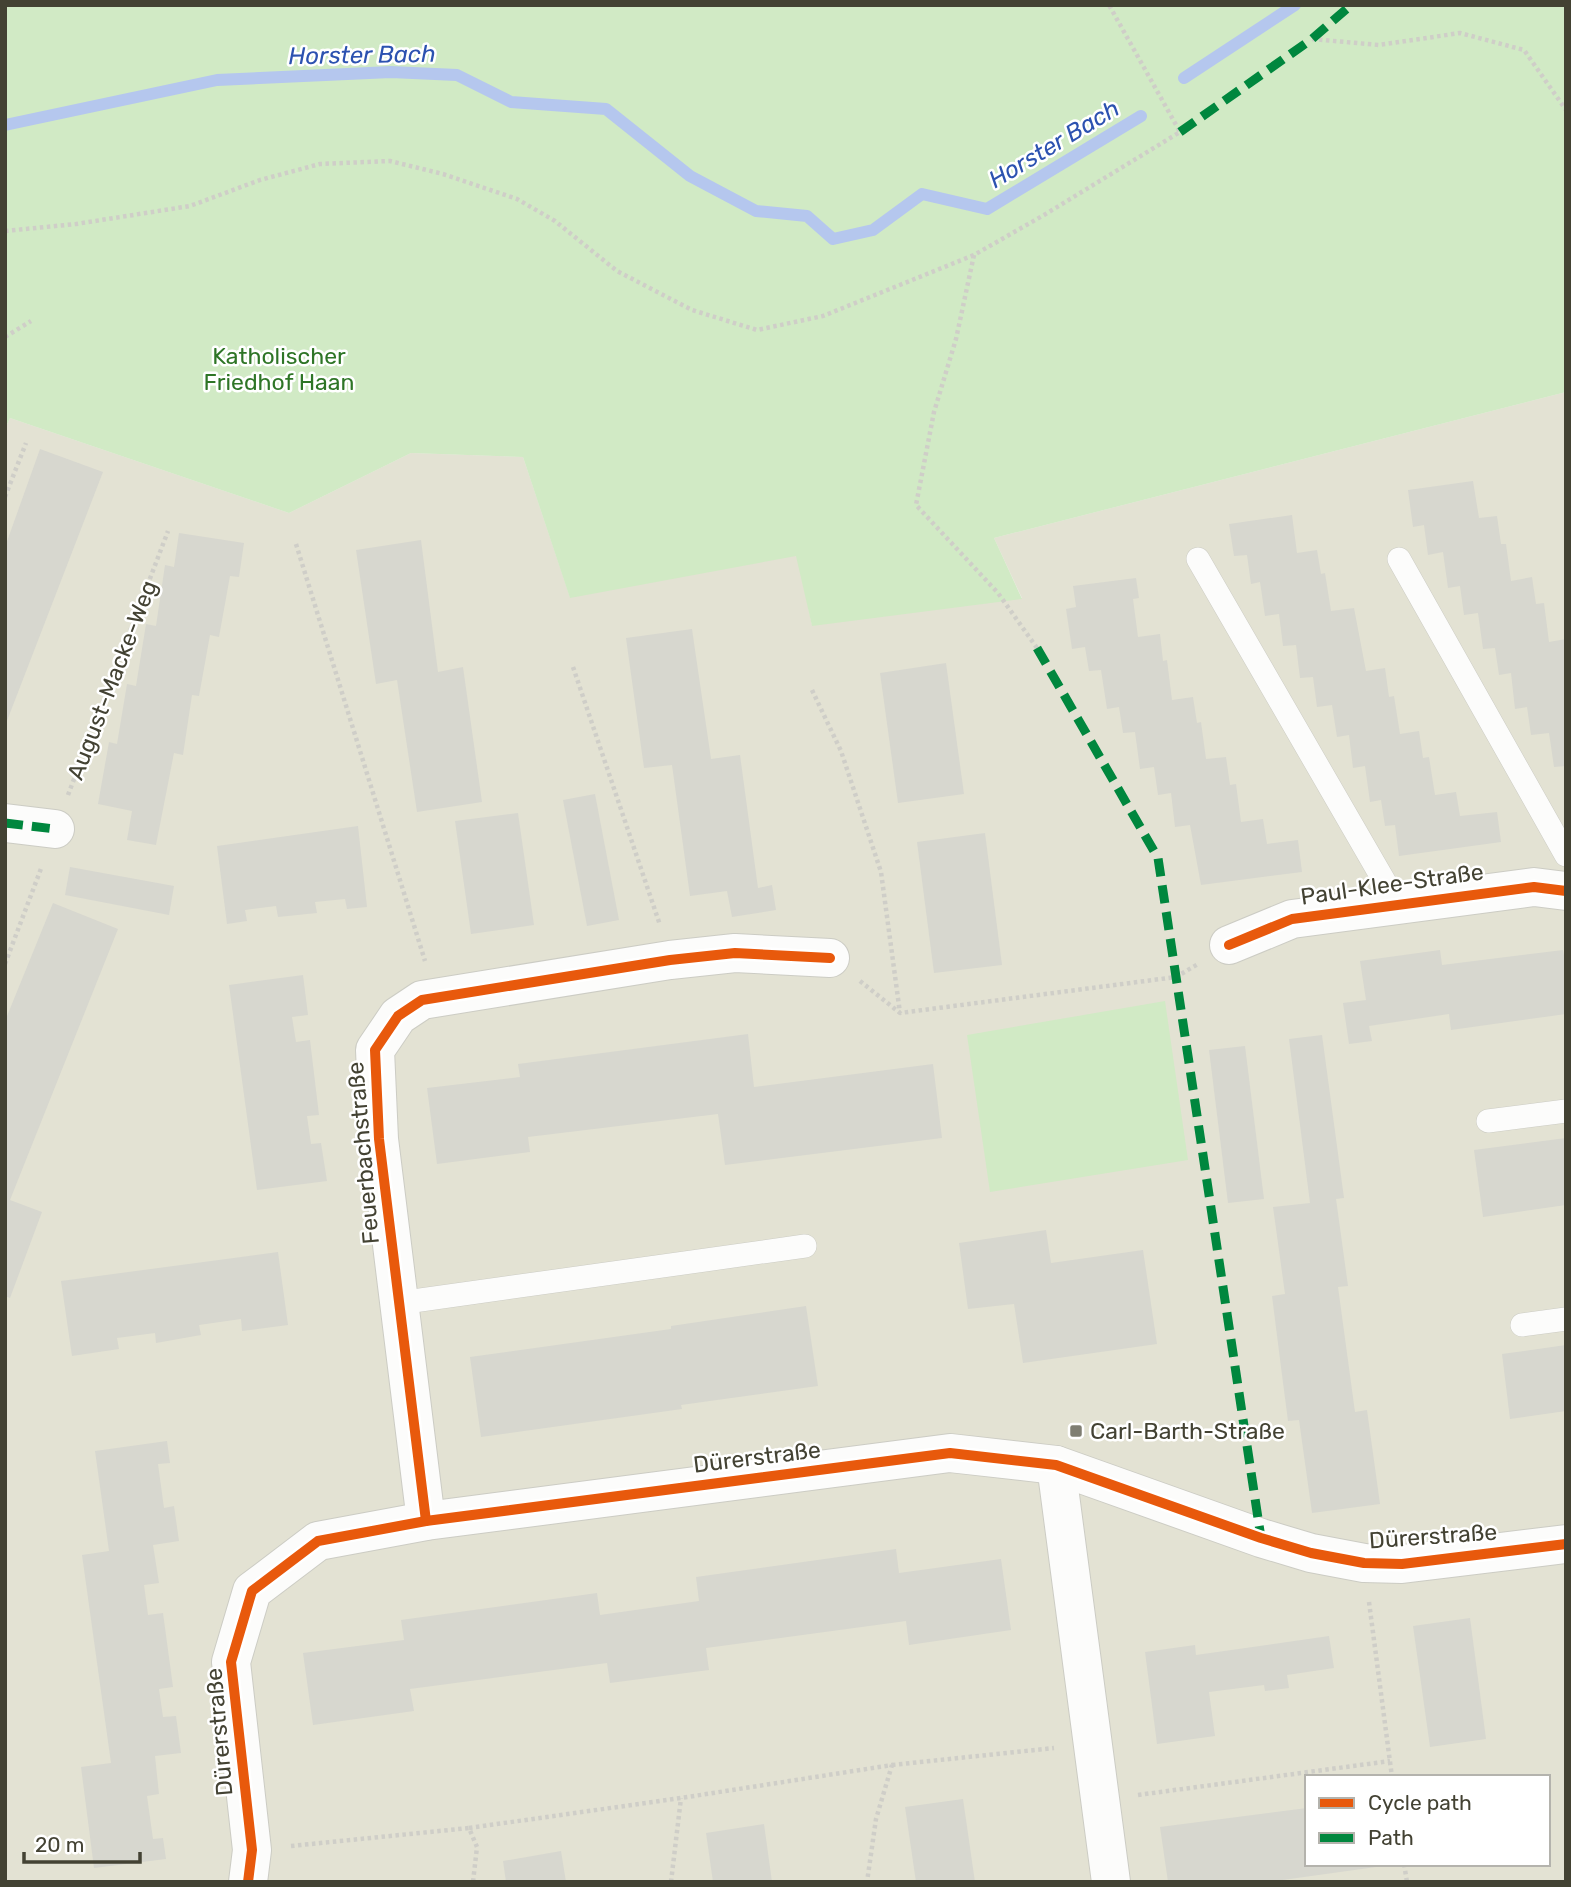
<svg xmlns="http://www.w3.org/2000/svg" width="1571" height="1887" viewBox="0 0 1571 1887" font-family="Rubik,sans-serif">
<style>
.residential{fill:#e3e2d3;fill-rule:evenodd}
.green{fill:#d1eac5}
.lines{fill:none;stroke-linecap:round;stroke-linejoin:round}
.stream{stroke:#b5c7ee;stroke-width:12}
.building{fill:#d7d7cf}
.service-casing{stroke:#ccccc4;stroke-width:24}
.minor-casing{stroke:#ccccc4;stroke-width:40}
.path{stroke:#cfcec8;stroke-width:4.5;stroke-dasharray:3.5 3.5;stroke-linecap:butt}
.service{stroke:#fcfcfb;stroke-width:23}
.minor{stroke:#fcfcfb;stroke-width:38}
.quiet{stroke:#00873e;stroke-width:9;stroke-dasharray:18 9;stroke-linecap:butt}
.cycleway-casing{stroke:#fff;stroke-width:15}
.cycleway{stroke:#e8590c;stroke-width:10}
.poi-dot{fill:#7f7e72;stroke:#fff;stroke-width:2.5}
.labels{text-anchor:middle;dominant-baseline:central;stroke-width:5;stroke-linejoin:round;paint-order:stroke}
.park-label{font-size:23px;fill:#2e7526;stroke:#fff}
.street-label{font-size:23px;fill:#434233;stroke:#fff}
.poi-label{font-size:23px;fill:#434233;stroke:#fff;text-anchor:start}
.water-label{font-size:24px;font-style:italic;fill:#2c52b0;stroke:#fff}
</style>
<rect width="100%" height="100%" fill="#eeeee6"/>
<!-- residential -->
<path class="residential" d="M1566 392V1882H5V429L10 418 289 513 411 453 523 457 570 597 797 555 812 625 1022 598 994 538ZM1307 1777H1548V1864H1307Z"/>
<!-- green -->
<g class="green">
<path d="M5 5H1566V392L994 538 1022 599 812 626 796 556 570 598 523 457 411 453 289 513 10 418 5 429Z"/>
<path d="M1165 1001 1188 1160 990 1192 967 1035Z"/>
</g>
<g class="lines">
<!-- stream -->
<g class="stream">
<path d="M1184 78 1295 5"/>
<path d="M5 125 217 80 391 72 457 75 511 102 606 109 690 176 756 211 807 216 833 239 873 230 922 194 987 209 1141 116"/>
</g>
</g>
<!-- building -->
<g class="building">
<path d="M40 449 103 472 5 726V547Z"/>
<path d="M1473 481 1479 518 1497 516 1501 544H1506L1511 581 1532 577 1536 604 1544 603 1549 642 1566 639V766L1554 767 1549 733 1531 735 1527 707 1515 709 1511 673 1499 675 1495 648 1483 649 1478 613 1464 615 1460 586 1448 588 1443 552 1428 555 1424 525 1413 527 1408 490Z"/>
<path d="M1292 515 1297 553 1317 550 1321 574 1325 573 1331 611 1354 608 1366 671 1385 668 1389 697 1394 696 1400 734 1419 731 1423 758 1429 757 1435 795 1456 792 1460 816 1497 812 1501 842 1399 856 1395 825 1385 826 1381 800 1370 802 1365 766 1353 768 1349 735 1337 737 1332 705 1317 707 1313 677 1300 678 1296 645 1283 646 1279 614 1265 616 1260 582 1251 584 1247 555 1234 556 1229 524Z"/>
<path d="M179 533 244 543 239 577 230 576 219 637 210 635 199 696 192 695 183 755 174 753 156 845 127 840 132 811 98 804 109 742 117 744 127 684 136 686 146 624 156 626 165 565 174 567Z"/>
<path d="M421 540 438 672 463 667 482 802 417 812 397 680 376 684 356 550Z"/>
<path d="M1136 578 1139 598 1133 599 1138 637 1160 634 1163 661 1167 660 1172 700 1193 697 1197 723 1201 722 1206 759 1226 757 1230 785 1236 784 1241 822 1263 819 1267 844 1298 840 1302 872 1201 885 1190 825 1175 827 1171 793 1158 795 1154 767 1140 769 1135 732 1123 733 1119 707 1107 709 1101 670 1089 671 1085 647 1072 649 1066 609 1076 607 1073 586Z"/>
<path d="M692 629 711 759 740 755 758 888 772 885 776 910 732 917 727 891 690 896 672 765 644 768 626 638Z"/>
<path d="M946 663 964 794 898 803 880 673Z"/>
<path d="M595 794 619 920 587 926 563 800Z"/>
<path d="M518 813 534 925 471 934 455 821Z"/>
<path d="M358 826 367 907 347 909 345 899 315 902 317 913 278 917 276 906 245 910 247 921 227 924 217 846Z"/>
<path d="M985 833 1002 965 934 973 917 842Z"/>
<path d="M70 867 174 886 169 915 65 895Z"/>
<path d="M53 903 118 929 10 1200 42 1212 10 1298 5 1296V1021Z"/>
<path d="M1440 950 1442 965 1563 950 1566 965V1014L1451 1030 1449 1014 1369 1026 1372 1041 1349 1044 1343 1003 1366 1000 1360 961Z"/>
<path d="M303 975 308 1015 292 1017 296 1042 310 1040 319 1115 307 1116 311 1144 321 1143 327 1181 257 1190 229 985Z"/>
<path d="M748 1034 754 1087 933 1064 942 1138 725 1165 718 1114 528 1137 530 1152 437 1164 427 1088 520 1077 518 1064Z"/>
<path d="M1322 1035 1344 1198 1336 1199 1348 1286 1338 1287 1355 1412 1367 1410 1380 1504 1312 1513 1299 1420 1288 1421 1282 1375 1272 1296 1285 1294 1273 1207 1310 1203 1289 1039Z"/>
<path d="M1245 1046 1264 1199 1228 1203 1209 1050Z"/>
<path d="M1566 1138V1205L1483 1217 1474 1150Z"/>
<path d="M1046 1230 1051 1263 1143 1250 1157 1344 1023 1363 1014 1304 968 1309 959 1243Z"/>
<path d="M278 1252 288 1325 242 1331 241 1319 199 1325 201 1335 156 1343 155 1333 117 1338 119 1349 72 1356 61 1281Z"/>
<path d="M806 1306 818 1386 681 1405 682 1409 481 1437 470 1357 671 1329V1326Z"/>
<path d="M1566 1345V1411L1510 1419 1502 1354Z"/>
<path d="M167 1441 170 1463 158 1464 164 1508 174 1506 179 1541 153 1545 159 1583 144 1585 148 1615 163 1613 173 1687 159 1689 163 1717 176 1716 181 1753 155 1756 159 1794 147 1796 153 1839 163 1838 166 1859 94 1868 81 1767 111 1763 82 1555 109 1551 95 1451Z"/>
<path d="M896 1549 899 1573 1001 1559 1011 1630 909 1645 906 1621 706 1648 709 1670 610 1683 607 1663 410 1689 414 1711 313 1725 303 1653 404 1640 401 1620 597 1593 600 1615 699 1601 696 1577Z"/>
<path d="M1470 1618 1486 1739 1430 1747 1413 1626Z"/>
<path d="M1329 1636 1334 1668 1287 1675 1289 1688 1265 1691 1264 1685 1209 1692 1215 1736 1157 1744 1145 1652 1195 1645 1196 1655Z"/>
<path d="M963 1799 975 1882H916L905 1807Z"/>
<path d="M1307 1808V1864H1375L1376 1867 1268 1882H1168L1160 1827Z"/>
<path d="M764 1824 772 1882H713L706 1833Z"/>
<path d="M561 1851 566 1882H506L503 1861Z"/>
</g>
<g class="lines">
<!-- service casing -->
<g class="service-casing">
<g id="service">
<path d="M1198 559 1398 905"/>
<path d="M1399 559 1566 855"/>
<path d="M1488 1121 1566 1111"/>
<path d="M399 1303 805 1246"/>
<path d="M1522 1325 1566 1319"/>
</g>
</g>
<!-- minor casing -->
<g class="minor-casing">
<g id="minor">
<path d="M5 823 55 829"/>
<path d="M1229 945 1292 919 1534 887 1566 891"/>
<path d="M1056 1465 1111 1882"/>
<path d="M426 1521 379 1139 375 1050 398 1016 422 1000 670 960 735 953 830 958"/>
<path d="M248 1882 252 1850 231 1662 252 1591 318 1541 426 1521 950 1453 1056 1465 1261 1538 1311 1553 1364 1563 1402 1564 1566 1544"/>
</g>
</g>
<!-- path -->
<g class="path">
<path d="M1312 39 1379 45 1460 33 1524 50 1566 110"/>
<path d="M5 231 76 224 190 206 260 180 320 164 390 161 443 174 517 199 555 221 617 271 692 310 757 330 823 316 974 255 1044 215 1180 132 1109 5"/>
<path d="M974 255 956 339 934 412 916 505 998 593 1037 648"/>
<path d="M5 337 31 321"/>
<path d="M5 497 26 443"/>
<path d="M296 544 425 961"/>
<path d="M573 667 660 925"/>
<path d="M812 690 841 751 881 872 900 1013"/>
<path d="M68 795 168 531"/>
<path d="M5 964 42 866"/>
<path d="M860 981 900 1013 1176 977 1198 964"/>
<path d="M1369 1602 1392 1777"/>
<path d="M892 1765 1054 1748"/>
<path d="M1138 1795 1390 1761"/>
<path d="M469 1828 681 1798 892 1765 876 1819 867 1882"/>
<path d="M291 1846 469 1828 477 1847 473 1882"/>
<path d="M1404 1864 1407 1882"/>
<path d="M671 1882 681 1798"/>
</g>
<!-- service -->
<use href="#service" class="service"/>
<!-- minor -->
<use href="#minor" class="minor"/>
<!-- quiet -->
<g class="quiet">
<path d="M1180 132 1312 39 1351 5"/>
<path d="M1037 648 1158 858 1261 1538"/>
<path d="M5 823 55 829"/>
</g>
<!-- cycleway casing -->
<g class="cycleway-casing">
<g id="cycleway">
<path d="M1229 945 1292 919 1534 887 1566 891"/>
<path d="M426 1521 379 1139 375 1050 398 1016 422 1000 670 960 735 953 830 958"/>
<path d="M248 1882 252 1850 231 1662 252 1591 318 1541 426 1521 950 1453 1056 1465 1261 1538 1311 1553 1364 1563 1402 1564 1566 1544"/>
</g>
</g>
<!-- cycleway -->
<use href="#cycleway" class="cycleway"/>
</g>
<!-- markers -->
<rect class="poi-dot" x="1069" y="1424" width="14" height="14" rx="3.5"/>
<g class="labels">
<!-- park labels -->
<g class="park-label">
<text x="279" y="356">Katholischer<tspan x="279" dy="26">Friedhof Haan</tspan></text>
</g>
<!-- street labels -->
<g class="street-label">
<text transform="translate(112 680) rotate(-69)">August-Macke-Weg</text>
<text transform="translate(1392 884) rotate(-8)">Paul-Klee-Straße</text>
<text transform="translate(363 1153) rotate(-95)">Feuerbachstraße</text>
<text transform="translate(757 1457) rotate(-7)">Dürerstraße</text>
<text transform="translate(1433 1536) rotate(-4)">Dürerstraße</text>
<text transform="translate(219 1732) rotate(-95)">Dürerstraße</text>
</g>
<!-- poi labels -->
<g class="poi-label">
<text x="1090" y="1431">Carl-Barth-Straße</text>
</g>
<!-- water labels -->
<g class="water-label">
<text transform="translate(362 55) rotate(-1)">Horster Bach</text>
<text transform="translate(1054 144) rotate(-31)">Horster Bach</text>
</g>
</g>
<!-- border -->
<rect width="1571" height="1887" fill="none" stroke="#434233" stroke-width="14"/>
<!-- legend -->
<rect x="1305" y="1775" width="245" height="91" fill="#ffffff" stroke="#b4b3ad" stroke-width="2"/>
<rect x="1319" y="1798" width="35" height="10" fill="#e8590c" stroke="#b4b3ad" stroke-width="2"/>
<text x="1368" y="1810" font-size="21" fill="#434233">Cycle path</text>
<rect x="1319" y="1833" width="35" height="10" fill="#00873e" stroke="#b4b3ad" stroke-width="2"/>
<text x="1368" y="1845" font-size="21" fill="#434233">Path</text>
<!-- scale -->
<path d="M24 1852v10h116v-10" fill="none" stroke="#434233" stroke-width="3.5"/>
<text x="35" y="1852" font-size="21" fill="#434233" stroke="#ffffff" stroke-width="5" paint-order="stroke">20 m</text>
</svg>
